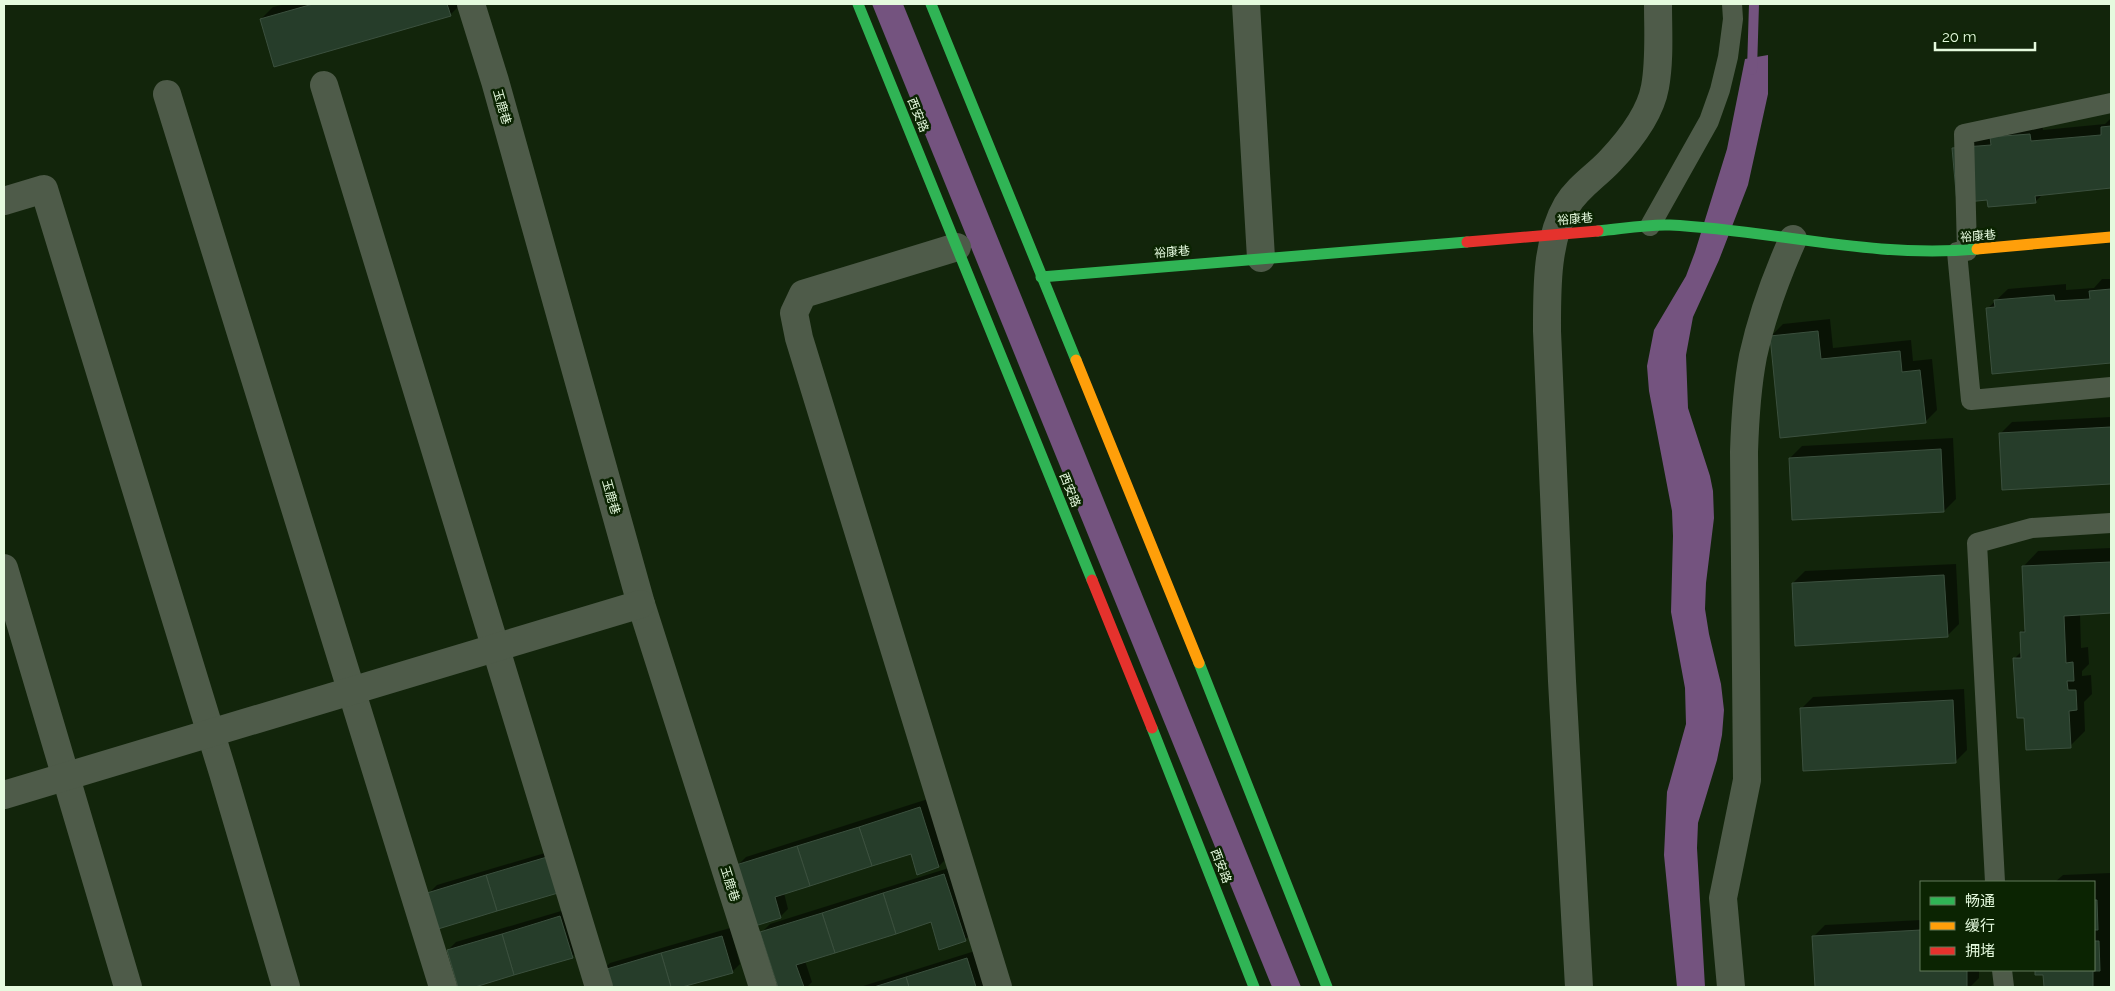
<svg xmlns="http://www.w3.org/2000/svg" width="2115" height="991" viewBox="0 0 2115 991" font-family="Raleway,'Noto Sans SC',sans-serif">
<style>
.water{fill:#74537f}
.shadow{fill:#0007}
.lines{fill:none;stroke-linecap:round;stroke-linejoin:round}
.stream{stroke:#74537f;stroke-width:10}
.building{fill:#263d2a;stroke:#3b503e}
.lane{stroke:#4e5b49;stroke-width:20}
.street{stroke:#4e5b49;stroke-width:28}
.fast{stroke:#30b455;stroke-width:11}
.slow{stroke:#ff9f0a;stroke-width:11}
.jam{stroke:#e5322d;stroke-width:11}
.labels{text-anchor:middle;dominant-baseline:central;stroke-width:5;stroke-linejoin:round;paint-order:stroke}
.street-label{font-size:12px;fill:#e5fade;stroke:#0b2402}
</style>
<rect width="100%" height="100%" fill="#12250b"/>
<!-- water -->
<g class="water">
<path d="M872 4H903L1301 987H1272Z"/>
<path d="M1768 55V94L1748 185 1719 260 1693 317 1686 355 1688 408 1710 476 1713 491 1714 518 1706 583 1705 609 1709 634 1721 684 1724 710 1722 735 1717 760 1698 823 1697 848 1705 987H1677L1664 855 1667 792 1686 724 1685 688 1671 612 1673 536 1672 511 1649 391 1647 366 1654 330 1686 276 1695 252 1727 149 1745 59Z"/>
</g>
<!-- shadow -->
<g class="shadow">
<path d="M286 4H461L450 15 261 19 273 7Z"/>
<path d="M2111 118V187L2043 194 2035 202 1988 199 1953 149 1965 137 2042 122 2043 130 2105 124Z"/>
<path d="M2102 279H2111V362L1994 373 1987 309 2008 289 2066 284V290L2094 288Z"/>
<path d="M1830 319 1833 348 1911 340 1913 361 1932 359 1937 410 1925 422 1771 336 1783 324Z"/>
<path d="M2111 417V483L2003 488 2000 434 2012 422Z"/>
<path d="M1953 438 1956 499 1944 511 1790 458 1802 446Z"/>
<path d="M2111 548V612L2080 614 2081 648 2088 647 2089 664 2082 671V676L2091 675 2092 694 2084 702 2085 731 2070 746 2025 717 2014 659 2022 651 2021 633 2026 628 2023 567 2038 551Z"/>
<path d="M1956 564 1959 624 1947 636 1793 583 1805 571Z"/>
<path d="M1964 689 1967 750 1955 762 1801 709 1813 697Z"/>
<path d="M928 799 947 858 939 866 912 853 784 893 788 909 780 917 738 865 746 857Z"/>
<path d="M555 850 565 884 429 893 437 885Z"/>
<path d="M952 867 973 932 965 940 932 921 805 961 812 982 807 987H779L762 932 770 924Z"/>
<path d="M2110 873 2111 987H2045V974H2037V970H2094V882H2055L2063 875Z"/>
<path d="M568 909 580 949 572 957 471 987H459L448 950 456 942Z"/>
<path d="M1921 920V970H1979V978L1970 987H1816L1813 937 1825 925Z"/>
<path d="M730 928 740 964 732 972 678 987H606L602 971 610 963Z"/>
<path d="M975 951 987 987H860Z"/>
</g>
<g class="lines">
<!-- stream -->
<path class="stream" d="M1752 70 1754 4"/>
</g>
<!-- building -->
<g class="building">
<path d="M313 4H447L451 16 274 67 260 19Z"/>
<path d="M2111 126V188L2035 196 2036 203 1988 207 1987 200 1957 203 1952 148 1991 145 1990 137 2030 134 2031 141 2101 135V127Z"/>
<path d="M2111 289V363L1992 374 1986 308 1995 307 1994 300 2054 295 2055 301 2090 299 2089 291Z"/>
<path d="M1818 331 1821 359 1900 351 1902 372 1920 370 1926 423 1780 438 1770 336Z"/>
<path d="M2111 427V484L2002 490 1999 433Z"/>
<path d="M1941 449 1944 512 1792 520 1789 458Z"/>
<path d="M2111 562V613L2064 616 2066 663 2073 662 2074 681H2067L2068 690H2076L2077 710 2069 711 2071 748 2026 750 2024 718H2017L2013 658H2021L2020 632H2025L2022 566Z"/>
<path d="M1944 575 1948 637 1795 646 1792 583Z"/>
<path d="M1953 700 1956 763 1803 771 1800 708Z"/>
<path d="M920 807 939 867 917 875 911 854 872 866 859 827Z"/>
<path d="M859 827 872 866 810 886 797 846Z"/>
<path d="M797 846 810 886 775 897 781 918 755 926 736 865Z"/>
<path d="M547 857 558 893 497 911 486 875Z"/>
<path d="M944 874 966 941 939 950 931 922 896 934 883 893Z"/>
<path d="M486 875 497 911 438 929 427 893Z"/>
<path d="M883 893 896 934 835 953 822 913Z"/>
<path d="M2094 900H2097L2098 930H2094Z"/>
<path d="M822 913 835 953 796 965 804 987H778L760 932Z"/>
<path d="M560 916 573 958 514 975 502 934Z"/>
<path d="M1921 930V970H1967V987H1815L1812 936Z"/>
<path d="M502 934 514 975 475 987H458L447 950Z"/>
<path d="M722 936 733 973 682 987H671L661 953Z"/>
<path d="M2094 941H2099L2100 971H2093V987H2044L2043 975H2035V970H2094Z"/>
<path d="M661 953 671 987H605L600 971Z"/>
<path d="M967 958 976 987H909L906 977Z"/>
<path d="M906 977 909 987H874Z"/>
</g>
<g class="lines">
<!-- lane -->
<g class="lane">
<path d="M1650 226 1709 121 1720 90 1728 57 1733 19 1732 4"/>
<path d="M1967 251 1964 134 2111 103"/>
<path d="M1957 252 1971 400 2111 387"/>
<path d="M1995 882 1977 543 2032 528 2111 523"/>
<path d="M2002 970 2004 987"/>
</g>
<!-- street -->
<g class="street">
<path d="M471 4 495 81 641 604 763 987"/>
<path d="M1246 4 1261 258"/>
<path d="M324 85 599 987"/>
<path d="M167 94 443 987"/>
<path d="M4 201 44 189 223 773 286 987"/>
<path d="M957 247 803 294 794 313 799 338 998 987"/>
<path d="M4 568 128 987"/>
<path d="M4 795 641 604"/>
<path d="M1579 987 1562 681 1547 331C1547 290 1546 241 1567 205 1578 187 1596 176 1610 161 1628 142 1650 115 1655 87 1660 60 1658 31 1658 4"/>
<path d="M1731 987 1723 898 1747 780 1744 452C1745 420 1747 387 1753 356 1762 315 1776 277 1793 239"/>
</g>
<!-- fast -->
<g class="fast">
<path d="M858 4 1092 580"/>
<path d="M931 4 1076 360"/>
<path d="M1598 231C1621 229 1646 224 1670 225 1772 230 1874 259 1977 249"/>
<path d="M1041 277 1467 242"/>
<path d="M1199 663 1327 987"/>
<path d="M1152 728 1254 987"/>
</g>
<!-- slow -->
<g class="slow">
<path d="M1977 249 2111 237"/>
<path d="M1076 360 1199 663"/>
</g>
<!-- jam -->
<g class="jam">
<path d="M1467 242 1598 231"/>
<path d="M1092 580 1152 728"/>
</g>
</g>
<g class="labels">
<!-- street labels -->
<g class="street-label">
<text transform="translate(502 107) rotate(74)">玉鹿巷</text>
<text transform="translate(918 115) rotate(68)">西安路</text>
<text transform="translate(1575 219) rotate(-5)">裕康巷</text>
<text transform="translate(1978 236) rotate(-5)">裕康巷</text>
<text transform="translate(1172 252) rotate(-5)">裕康巷</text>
<text transform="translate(1070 490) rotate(68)">西安路</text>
<text transform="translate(611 497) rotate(74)">玉鹿巷</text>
<text transform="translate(1221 866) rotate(69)">西安路</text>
<text transform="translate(730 884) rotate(72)">玉鹿巷</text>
</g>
</g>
<!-- border -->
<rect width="2115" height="991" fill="none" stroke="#e5fade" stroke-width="10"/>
<!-- legend -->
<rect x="1920" y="881" width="175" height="90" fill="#0b2402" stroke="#627a5a"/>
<rect x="1930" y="897" width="25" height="8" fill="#30b455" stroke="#627a5a"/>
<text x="1965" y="906" font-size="15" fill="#e5fade">畅通</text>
<rect x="1930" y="922" width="25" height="8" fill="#ff9f0a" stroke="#627a5a"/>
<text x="1965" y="931" font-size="15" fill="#e5fade">缓行</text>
<rect x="1930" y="947" width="25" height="8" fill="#e5322d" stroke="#627a5a"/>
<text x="1965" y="956" font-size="15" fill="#e5fade">拥堵</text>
<!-- scale -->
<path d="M1935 42v8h100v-8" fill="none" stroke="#e5fade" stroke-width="2.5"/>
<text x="1942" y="42" font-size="15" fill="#e5fade" stroke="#0b2402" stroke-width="4" paint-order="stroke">20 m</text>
</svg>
